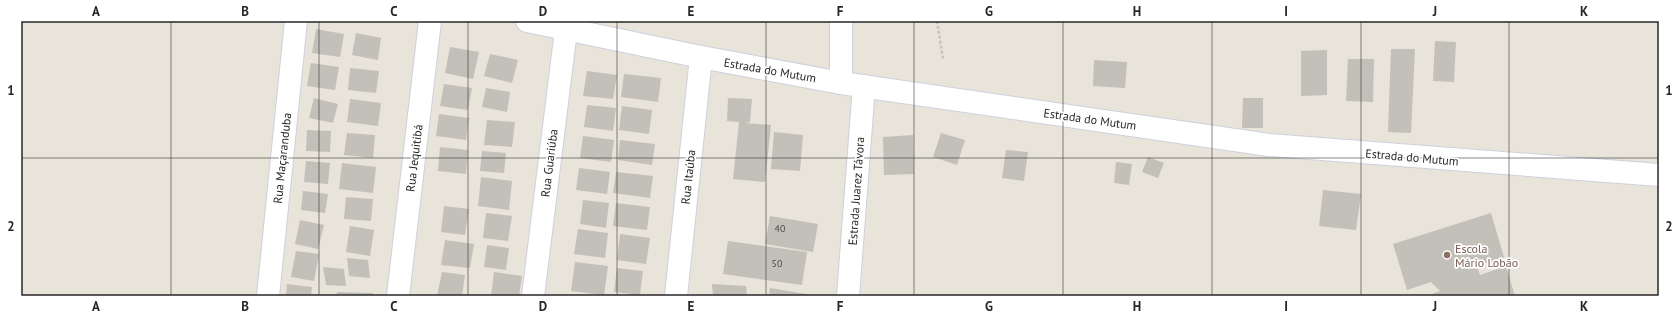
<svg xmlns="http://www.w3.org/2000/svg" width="1680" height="317" viewBox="0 0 1680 317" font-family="'PT Sans',sans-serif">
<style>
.building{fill:#c3c0b9}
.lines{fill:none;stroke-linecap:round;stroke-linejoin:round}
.minor-casing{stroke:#cfd0de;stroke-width:24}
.tertiary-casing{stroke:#cfd0de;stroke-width:24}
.path{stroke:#c3c3c3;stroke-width:2.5;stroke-dasharray:3 2;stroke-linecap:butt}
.minor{stroke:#fff;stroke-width:22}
.tertiary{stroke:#fff;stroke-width:22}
.grid{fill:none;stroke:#272727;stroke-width:1;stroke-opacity:0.55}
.education-dot{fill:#8d6e63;stroke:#fff;stroke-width:1.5}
.labels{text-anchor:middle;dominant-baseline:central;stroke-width:3.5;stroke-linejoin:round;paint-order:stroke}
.number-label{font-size:10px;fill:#4e4d4c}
.street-label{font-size:12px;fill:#272727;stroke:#fff}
.education-label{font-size:12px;fill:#785e54;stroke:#fff;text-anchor:start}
.neatline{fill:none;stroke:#272727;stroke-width:1.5}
.grid-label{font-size:13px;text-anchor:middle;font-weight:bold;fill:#272727}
</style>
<rect width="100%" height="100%" fill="#e8e4d9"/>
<!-- building -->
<g class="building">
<path d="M316 29 344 34 340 57 312 53Z"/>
<path d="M356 33 381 38 378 60 352 55Z"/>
<path d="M1435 41 1456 42 1454 82 1433 81Z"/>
<path d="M450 47 479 52 473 79 445 73Z"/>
<path d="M1391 49H1415L1411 133 1388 132Z"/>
<path d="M1327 50V95L1301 96V51Z"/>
<path d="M490 54 518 60 512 83 484 76Z"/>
<path d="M1348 59H1374L1373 102 1346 101Z"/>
<path d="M1094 60 1127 62 1125 88 1093 86Z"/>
<path d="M311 63 339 67 335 90 307 86Z"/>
<path d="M350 68 379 71 376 93 348 90Z"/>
<path d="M587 71 617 75 613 99 583 96Z"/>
<path d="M624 74 661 78 658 102 621 97Z"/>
<path d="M444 84 472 88 468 110 440 106Z"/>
<path d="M486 88 510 92 507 112 482 107Z"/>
<path d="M314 98 338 104 333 123 309 118Z"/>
<path d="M728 98 752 99 750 122 745 123 771 125 765 182 733 179 739 122 727 121Z"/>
<path d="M1243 98H1263V128H1242Z"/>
<path d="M350 99 381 103 378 126 347 122Z"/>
<path d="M587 105 616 108 613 131 584 127Z"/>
<path d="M622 106 652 110 649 134 619 130Z"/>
<path d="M439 114 469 118 466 140 436 136Z"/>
<path d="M487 120 515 122 512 147 484 145Z"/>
<path d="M307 130 331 131 330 152 306 151Z"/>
<path d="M774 132 803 135 800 171 771 169Z"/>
<path d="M347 133 375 135 373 158 344 155Z"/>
<path d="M941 133 965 140 957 165 933 157Z"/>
<path d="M913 135 914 174 884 175 883 137Z"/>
<path d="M583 136 614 140 611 162 580 158Z"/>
<path d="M620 140 655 144 652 165 618 160Z"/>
<path d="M440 147 468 150 466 174 438 171Z"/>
<path d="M1006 150 1028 152 1024 181 1002 178Z"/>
<path d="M482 151 506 153 504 173 480 171Z"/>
<path d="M1148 157 1164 163 1158 178 1142 172Z"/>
<path d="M306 161 330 163 328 184 304 182Z"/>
<path d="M1116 162 1132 164 1129 185 1114 183Z"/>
<path d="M342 163 376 167 373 193 339 189Z"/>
<path d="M579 168 610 172 607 194 576 190Z"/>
<path d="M616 172 653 176 650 198 613 193Z"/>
<path d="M481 177 512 181 509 210 478 206Z"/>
<path d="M1323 190 1361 194 1356 230 1319 226Z"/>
<path d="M303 191 328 194 325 213 301 210Z"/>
<path d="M346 197 373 199 371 221 344 219Z"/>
<path d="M583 200 609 203 606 228 580 224Z"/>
<path d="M616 203 650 207 647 230 613 226Z"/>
<path d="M444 206 469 209 465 235 441 232Z"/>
<path d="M486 213 512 216 508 241 483 238Z"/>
<path d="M1491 213 1504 257 1477 266 1480 275 1506 266 1515 296H1427L1440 291 1431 282 1407 290 1393 244Z"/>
<path d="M770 216 818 224 813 252 765 244Z"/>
<path d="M300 220 324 225 318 249 295 244Z"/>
<path d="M350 226 374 230 370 256 346 252Z"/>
<path d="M578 229 608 233 605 258 574 254Z"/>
<path d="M620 234 650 238 646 264 617 260Z"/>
<path d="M445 240 474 244 470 268 441 265Z"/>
<path d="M728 241 807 252 802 285 723 274Z"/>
<path d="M487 245 509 248 506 270 484 267Z"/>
<path d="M296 251 319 254 314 281 291 277Z"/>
<path d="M347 258 368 260 370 278 349 276Z"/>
<path d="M575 262 608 266 604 295 571 291Z"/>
<path d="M323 267 344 269 346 286 326 285Z"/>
<path d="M617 268 643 271 640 295 614 292Z"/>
<path d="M442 272 465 275 462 296H437Z"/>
<path d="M494 272 522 276 519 296H491Z"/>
<path d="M287 284 312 287 311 296H286Z"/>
<path d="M712 284 746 286 747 296H713Z"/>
<path d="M770 288 812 295V296H769Z"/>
<path d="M337 292 373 293 374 296H336Z"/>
</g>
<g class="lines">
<!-- minor casing -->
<g class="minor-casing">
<g id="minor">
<path d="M268 296 296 21"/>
<path d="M398 296 430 21"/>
<path d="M533 296 566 30"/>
<path d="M676 296 701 57"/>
<path d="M848 296 864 86"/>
</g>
</g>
<!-- tertiary casing -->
<g class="tertiary-casing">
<g id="tertiary">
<path d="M527 21 701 57 841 83 1269 145 1659 175"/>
<path d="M841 21V83"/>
</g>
</g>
<!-- path -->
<path class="path" d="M937 21 943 59"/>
<!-- minor -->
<use href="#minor" class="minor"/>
<!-- tertiary -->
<use href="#tertiary" class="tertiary"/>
</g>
<!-- grid -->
<path class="grid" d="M171 21V296M319 21V296M468 21V296M617 21V296M766 21V296M914 21V296M1063 21V296M1212 21V296M1361 21V296M1509 21V296M21 158H1659"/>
<!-- markers -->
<circle class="education-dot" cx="1447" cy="255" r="4"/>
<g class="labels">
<!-- number labels -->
<g class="number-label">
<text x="780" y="228">40</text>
<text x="777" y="263">50</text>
</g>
<!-- street labels -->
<g class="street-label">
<text transform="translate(770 70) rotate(10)">Estrada do Mutum</text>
<text transform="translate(1090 119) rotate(8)">Estrada do Mutum</text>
<text transform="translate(1412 157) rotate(5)">Estrada do Mutum</text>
<text transform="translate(282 158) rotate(-84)">Rua Maçaranduba</text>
<text transform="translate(414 158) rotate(-83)">Rua Jequitibá</text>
<text transform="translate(549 163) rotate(-83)">Rua Guariúba</text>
<text transform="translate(688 177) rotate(-84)">Rua Itaúba</text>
<text transform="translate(856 191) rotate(-86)">Estrada Juarez Távora</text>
</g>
<!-- education labels -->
<g class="education-label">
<text x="1455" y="248">Escola<tspan x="1455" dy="14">Mário Lobão</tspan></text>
</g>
</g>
<!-- border -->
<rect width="1680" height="317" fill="none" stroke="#ffffff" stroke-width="44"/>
<rect x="22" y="22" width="1636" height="273" class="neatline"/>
<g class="grid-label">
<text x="96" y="16">A</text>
<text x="245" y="16">B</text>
<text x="394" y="16">C</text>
<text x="543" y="16">D</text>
<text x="691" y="16">E</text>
<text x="840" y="16">F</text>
<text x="989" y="16">G</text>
<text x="1137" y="16">H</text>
<text x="1286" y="16">I</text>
<text x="1435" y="16">J</text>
<text x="1584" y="16">K</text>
<text x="11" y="95">1</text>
<text x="1669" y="95">1</text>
<text x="11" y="231">2</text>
<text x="1669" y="231">2</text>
<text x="96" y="311">A</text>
<text x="245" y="311">B</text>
<text x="394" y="311">C</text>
<text x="543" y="311">D</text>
<text x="691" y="311">E</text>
<text x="840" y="311">F</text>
<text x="989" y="311">G</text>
<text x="1137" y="311">H</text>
<text x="1286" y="311">I</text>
<text x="1435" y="311">J</text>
<text x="1584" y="311">K</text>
</g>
</svg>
